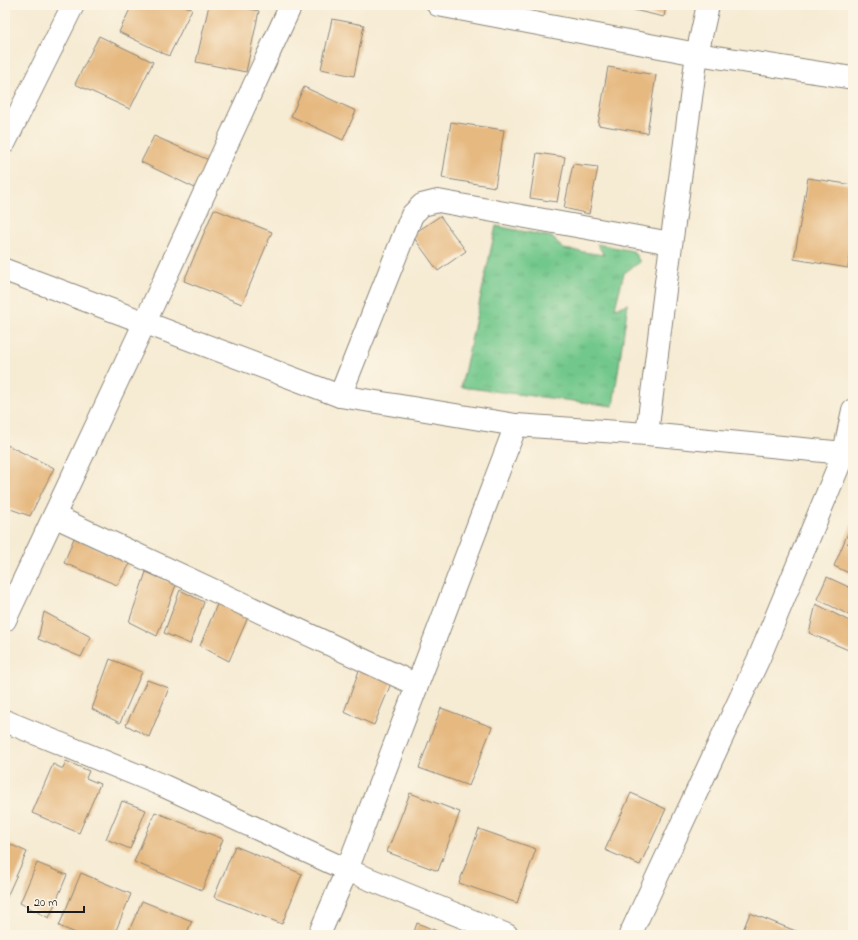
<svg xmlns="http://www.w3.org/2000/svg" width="858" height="940" viewBox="0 0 858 940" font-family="'Indie Flower',sans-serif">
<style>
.park{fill:url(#park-tufts);stroke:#477254}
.building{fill:#e6b981}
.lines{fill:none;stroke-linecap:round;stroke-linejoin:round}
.minor-casing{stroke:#898478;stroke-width:24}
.minor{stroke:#fff;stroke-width:22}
</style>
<defs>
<pattern id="park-tufts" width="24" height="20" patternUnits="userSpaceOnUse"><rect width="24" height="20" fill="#72c88c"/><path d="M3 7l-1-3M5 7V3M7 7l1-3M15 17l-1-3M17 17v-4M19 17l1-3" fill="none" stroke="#62ab78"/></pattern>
</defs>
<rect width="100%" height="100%" fill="#fcf5e5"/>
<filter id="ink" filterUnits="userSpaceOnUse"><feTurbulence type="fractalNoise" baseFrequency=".025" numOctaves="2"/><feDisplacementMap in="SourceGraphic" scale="8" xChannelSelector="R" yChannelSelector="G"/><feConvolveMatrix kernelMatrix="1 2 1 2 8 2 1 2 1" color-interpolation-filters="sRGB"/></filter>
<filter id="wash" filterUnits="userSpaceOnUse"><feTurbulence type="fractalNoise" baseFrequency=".012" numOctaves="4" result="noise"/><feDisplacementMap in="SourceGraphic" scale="16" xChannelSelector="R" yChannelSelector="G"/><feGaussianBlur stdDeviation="0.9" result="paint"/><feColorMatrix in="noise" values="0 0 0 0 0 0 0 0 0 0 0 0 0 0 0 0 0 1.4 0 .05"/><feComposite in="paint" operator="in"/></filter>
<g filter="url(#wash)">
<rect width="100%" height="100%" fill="#f6ebd3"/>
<!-- park -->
<path class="park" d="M496 226 552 237 563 249 604 255 597 244 633 251 640 262 624 273 615 308 628 304 613 406 461 387Z"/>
<g id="blocks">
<!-- building -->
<g class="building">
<path d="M132 5H183L192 9 169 56 119 32Z"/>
<path d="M209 5H229L259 11 246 72 196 62Z"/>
<path d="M612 5H666L664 17Z"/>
<path d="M332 19 364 25 354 76 321 69Z"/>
<path d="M99 36 153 62 130 109 75 84Z"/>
<path d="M608 67 656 75 647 133 598 125Z"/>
<path d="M304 87 356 111 343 140 291 116Z"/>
<path d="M451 122 504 130 495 187 442 178Z"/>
<path d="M154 136 211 161 197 189 141 162Z"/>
<path d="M537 153 565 157 557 202 530 198Z"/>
<path d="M573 164 598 167 589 214 564 208Z"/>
<path d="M808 178 853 185V237L848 268 794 259Z"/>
<path d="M214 209 272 232 242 304 184 281Z"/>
<path d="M440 216 466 251 438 271 412 235Z"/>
<path d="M7 445 54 468 30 516 5 507V449Z"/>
<path d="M853 521V545L847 543 853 546V575L834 566Z"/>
<path d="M74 538 130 564 117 585 64 563Z"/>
<path d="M146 572 176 585 157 636 129 622Z"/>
<path d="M827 577 853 589V617L817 599Z"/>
<path d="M180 590 204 602 190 644 164 633Z"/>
<path d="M218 602 249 615 229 661 200 646Z"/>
<path d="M816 604 853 623V652L809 633Z"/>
<path d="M44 612 91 637 81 657 38 639Z"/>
<path d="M110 659 142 672 120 723 92 709Z"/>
<path d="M361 665 392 681 374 725 344 712Z"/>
<path d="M147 680 169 688 149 737 126 725Z"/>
<path d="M441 708 492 727 469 786 419 768Z"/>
<path d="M66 761 89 771 86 778 100 784 79 833 32 813 53 764 63 769Z"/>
<path d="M410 793 460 812 438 871 387 852Z"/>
<path d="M631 793 666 809 640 865 605 850Z"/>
<path d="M122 801 146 810 130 849 106 839Z"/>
<path d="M155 812 223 839 202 890 134 862Z"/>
<path d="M479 829 536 849 517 903 459 883Z"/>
<path d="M5 842 27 852 5 901Z"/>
<path d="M235 846 302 874 282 924 214 897Z"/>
<path d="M37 863 67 875 49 918 20 903Z"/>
<path d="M81 873 131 894 114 935H80L59 926Z"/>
<path d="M142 901 192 921 186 935H127Z"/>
<path d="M750 913 806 935H741Z"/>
<path d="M417 923 447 935H413Z"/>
</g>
</g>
</g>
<g filter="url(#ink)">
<use href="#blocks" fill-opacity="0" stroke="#898478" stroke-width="1"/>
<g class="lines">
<!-- minor casing -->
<g class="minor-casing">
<g id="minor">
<path d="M438 5 697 54 853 78"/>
<path d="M5 142 73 5"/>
<path d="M5 270 340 396 516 425 647 434 844 453 853 456"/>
<path d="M340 396 412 215 422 205 438 201 671 243"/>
<path d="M647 434 666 282 697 54 708 5"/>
<path d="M54 516 417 685"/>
<path d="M5 620 145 322 291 5"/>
<path d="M5 721 164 786 347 870 507 935"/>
<path d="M319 935 347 870 516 425"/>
<path d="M630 935 759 658 844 453 853 410"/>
</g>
</g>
<!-- minor -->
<use href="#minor" class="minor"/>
</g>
</g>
<!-- margin -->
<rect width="858" height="940" fill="none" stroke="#fcf5e5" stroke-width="20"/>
<!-- scale -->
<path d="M28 906v6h56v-6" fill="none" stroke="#1c1c1c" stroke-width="2"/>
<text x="34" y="906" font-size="12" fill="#1c1c1c" stroke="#fcf5e5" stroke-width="3" paint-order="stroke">20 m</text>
</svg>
